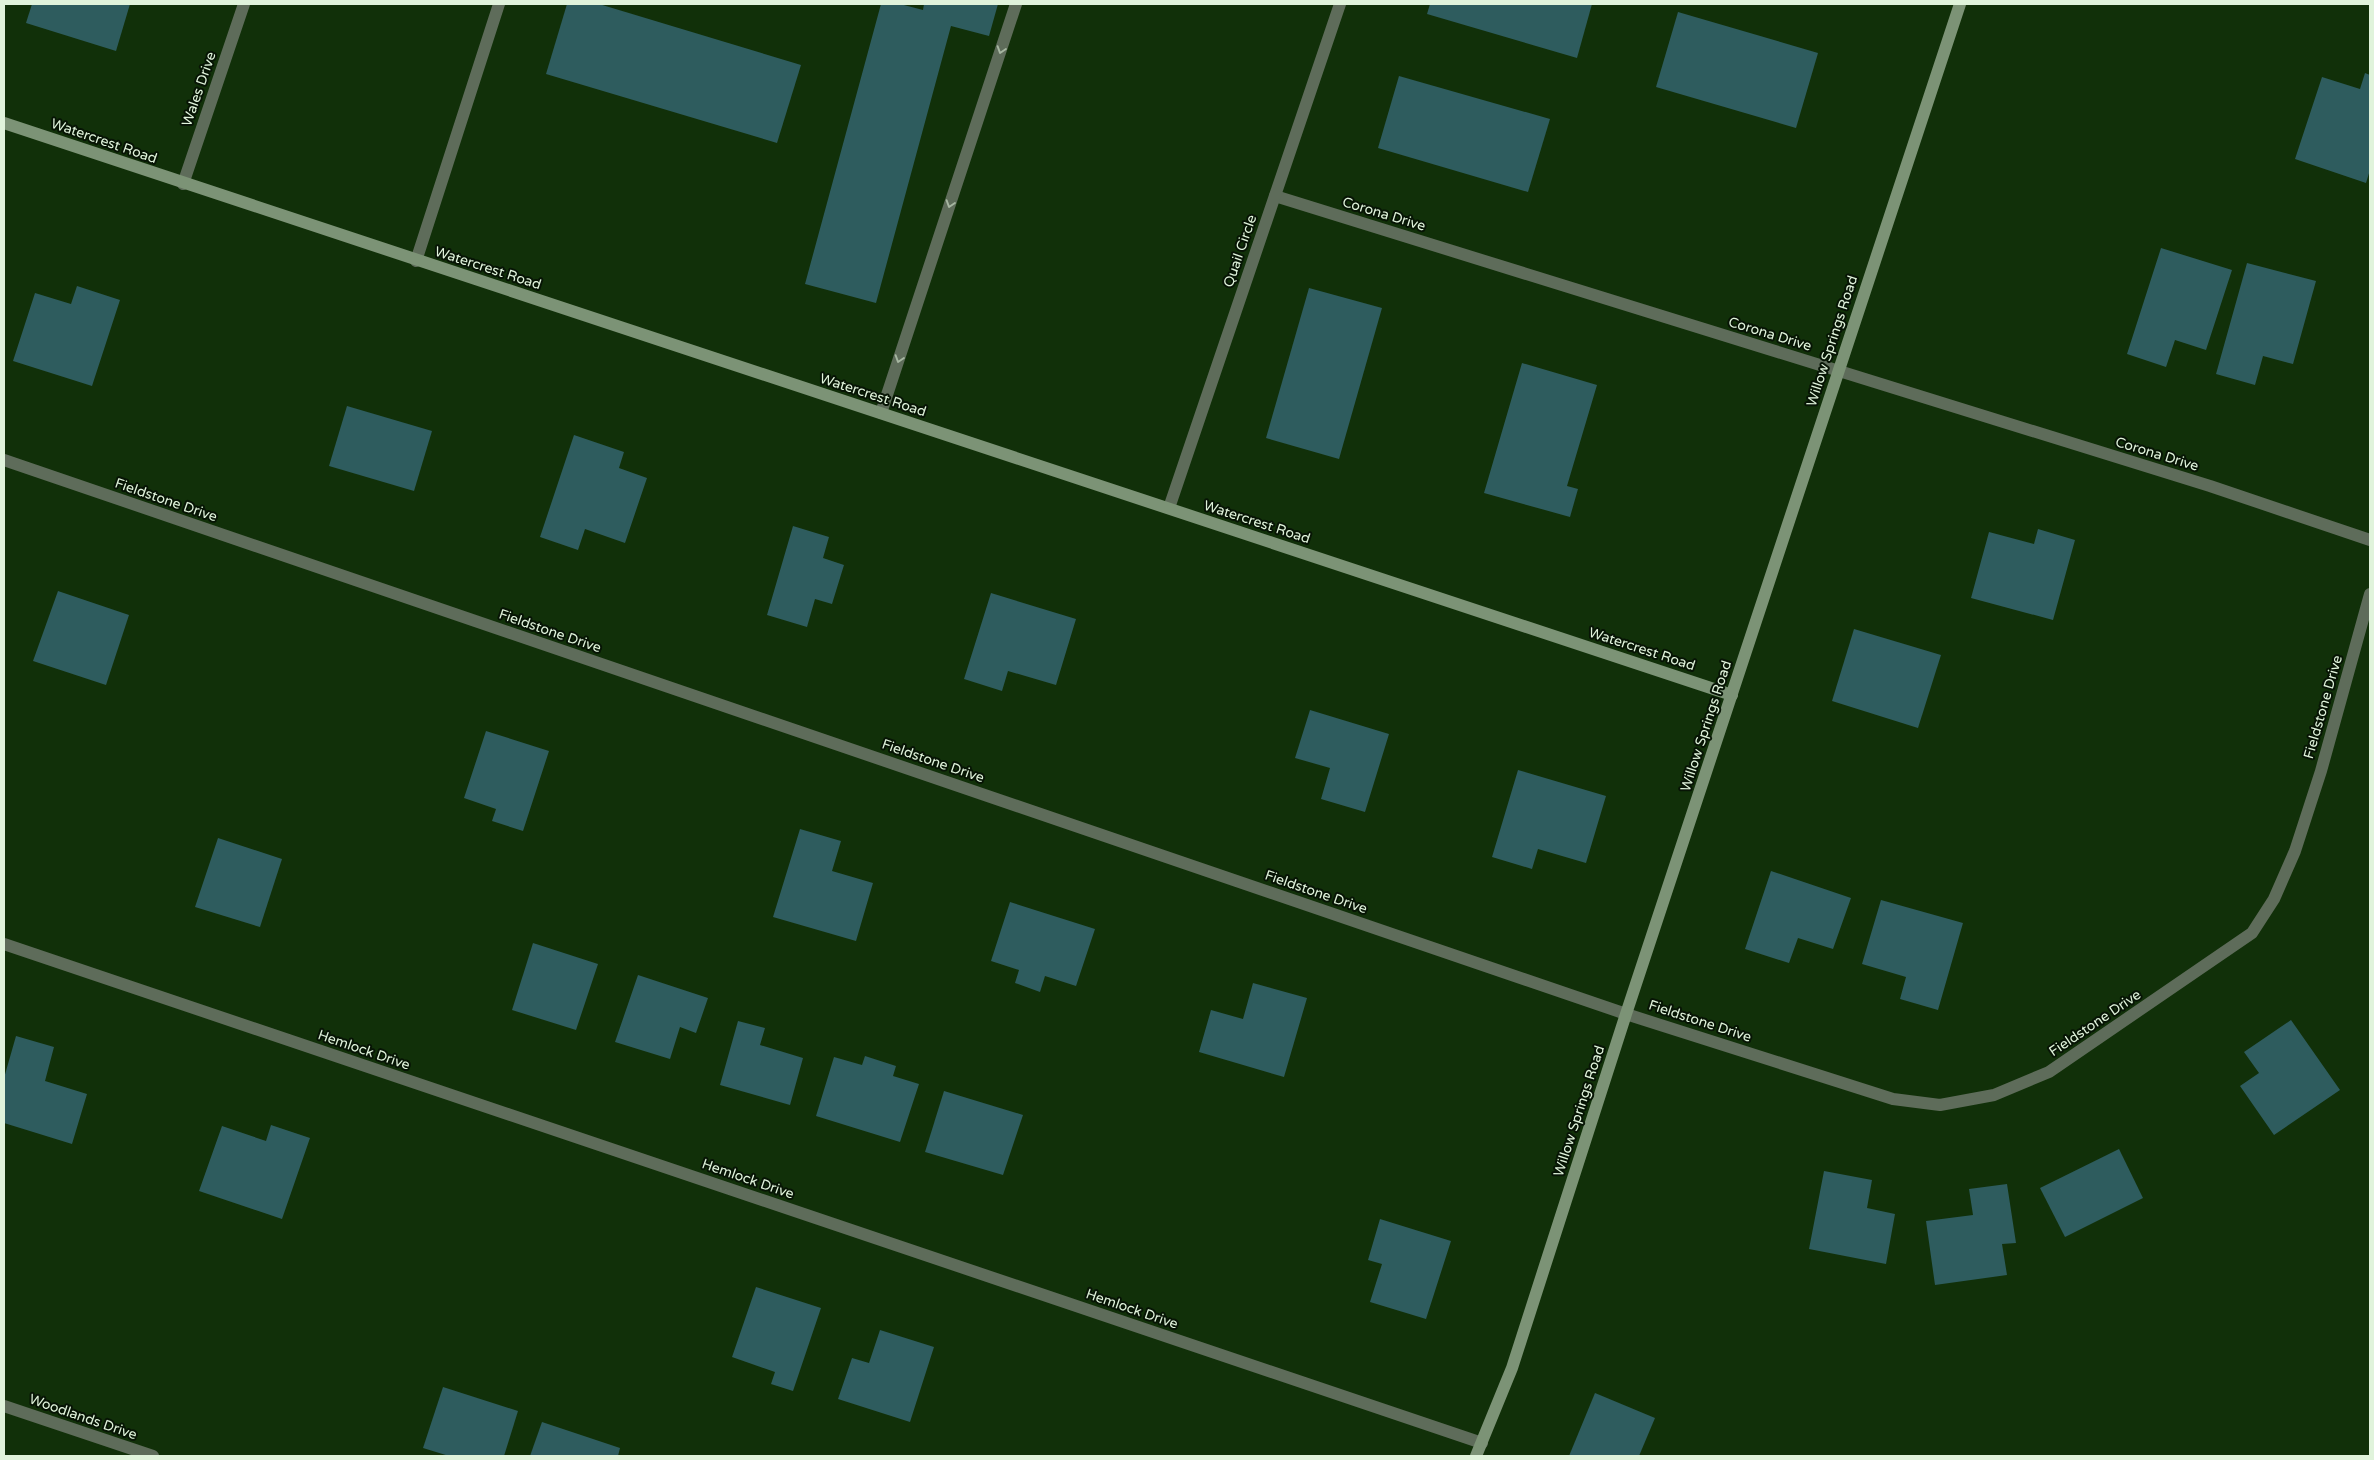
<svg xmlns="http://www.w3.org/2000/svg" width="2374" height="1460" viewBox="0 0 2374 1460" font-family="'Varela Round',sans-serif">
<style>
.building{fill:#2e5c5e}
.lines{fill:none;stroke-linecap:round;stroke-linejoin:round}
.lane{stroke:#5e6c5a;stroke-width:12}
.street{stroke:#5e6c5a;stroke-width:12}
.secondary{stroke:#7c9376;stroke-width:12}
.oneway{stroke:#a6b6a1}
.labels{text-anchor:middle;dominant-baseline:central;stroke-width:4;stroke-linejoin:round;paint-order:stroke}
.street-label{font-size:14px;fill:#e0f3db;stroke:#071405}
</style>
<rect width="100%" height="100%" fill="#113009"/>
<!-- building -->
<g class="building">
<path d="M32 4H130L116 51 26 23Z"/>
<path d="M567 4H599L801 65 777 143 546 74Z"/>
<path d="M881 4H900L923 10 924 4H998L989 36 951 26 876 303 805 284Z"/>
<path d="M1430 4H1592L1577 58 1427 14Z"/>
<path d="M1678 12 1818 53 1796 128 1656 87Z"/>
<path d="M2365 73 2370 75V170L2366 183 2295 159 2322 77 2360 89Z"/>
<path d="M1399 76 1550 119 1528 192 1378 148Z"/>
<path d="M2161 248 2232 270 2206 350 2175 340 2166 367 2127 354Z"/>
<path d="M2247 263 2316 281 2293 364 2263 356 2255 385 2216 374Z"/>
<path d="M77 286 120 300 92 386 13 361 35 293 71 304Z"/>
<path d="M1309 288 1382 308 1339 459 1266 438Z"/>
<path d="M1522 363 1597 385 1567 486 1578 489 1570 517 1484 493Z"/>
<path d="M347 406 432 431 414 491 329 466Z"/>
<path d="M574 435 624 452 619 468 647 478 625 543 585 529 578 550 540 537Z"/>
<path d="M793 526 829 537 823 558 844 565 832 604 815 599 807 627 767 615Z"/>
<path d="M2038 529 2075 540 2053 620 1971 598 1989 532 2034 544Z"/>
<path d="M58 591 129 615 106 685 33 661Z"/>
<path d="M991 593 1076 619 1056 685 1008 671 1002 691 964 679Z"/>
<path d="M1854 629 1941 655 1918 728 1832 701Z"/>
<path d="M1310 710 1389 734 1365 812 1321 799 1330 768 1295 758Z"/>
<path d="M486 731 549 751 523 831 492 821 496 809 464 798Z"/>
<path d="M1518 770 1606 796 1586 863 1538 849 1532 869 1492 857Z"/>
<path d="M800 829 841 841 832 871 873 883 856 941 773 917Z"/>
<path d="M218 838 282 859 260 927 195 907Z"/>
<path d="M1771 871 1851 898 1833 949 1798 938 1789 963 1745 949Z"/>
<path d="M1881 900 1963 923 1938 1010 1900 999 1906 977 1862 964Z"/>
<path d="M1010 902 1095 929 1076 986 1045 976 1040 992 1015 983 1019 970 991 961Z"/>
<path d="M533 943 598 964 576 1030 512 1010Z"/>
<path d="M638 975 708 998 696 1033 680 1027 670 1059 615 1042Z"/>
<path d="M1253 983 1307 998 1284 1077 1199 1052 1211 1010 1243 1019Z"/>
<path d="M2291 1020 2340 1090 2274 1135 2240 1086 2259 1073 2244 1052Z"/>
<path d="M738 1021 765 1028 760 1045 803 1058 790 1105 720 1085Z"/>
<path d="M16 1036 54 1047 45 1081 87 1094 72 1144 4 1123V1078Z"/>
<path d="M865 1056 896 1066 893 1076 919 1084 900 1142 816 1116 834 1057 862 1065Z"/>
<path d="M944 1091 1023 1115 1003 1175 925 1152Z"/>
<path d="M271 1125 310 1138 282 1219 199 1191 222 1126 266 1141Z"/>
<path d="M2119 1149 2143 1198 2065 1237 2040 1188Z"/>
<path d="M1824 1171 1872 1180 1867 1208 1895 1214 1886 1264 1809 1249Z"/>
<path d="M2007 1184 2016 1243 2002 1244 2007 1275 1935 1285 1926 1221 1973 1215 1969 1189Z"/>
<path d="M1380 1219 1451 1241 1426 1319 1370 1302 1382 1264 1368 1260Z"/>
<path d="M756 1287 821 1308 793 1391 771 1384 775 1372 732 1357Z"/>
<path d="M880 1330 934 1347 910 1422 838 1399 852 1358 869 1363Z"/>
<path d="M443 1387 518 1411 504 1456H449L423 1448Z"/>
<path d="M1595 1393 1655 1418 1639 1456H1569Z"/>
<path d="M542 1422 620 1448 618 1456H530Z"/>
</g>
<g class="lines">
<!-- lane -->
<g class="lane">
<path d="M416 261 499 4"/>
<path d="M881 413 1016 4"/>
</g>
<!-- street -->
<g class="street">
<path d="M183 184 244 4"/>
<path d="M1275 196 2210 486 2370 540"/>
<path d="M4 460 1626 1014 1893 1099 1940 1105 1994 1095 2049 1072 2252 933 2274 899 2295 851 2321 771 2370 594"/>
<path d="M1169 508 1340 4"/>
<path d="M4 944 1482 1443"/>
<path d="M4 1406 153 1456"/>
</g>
<!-- secondary -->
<g class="secondary">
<path d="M4 123 1732 695"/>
<path d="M1476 1456 1512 1368 1626 1014 1960 4"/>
</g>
</g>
<!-- one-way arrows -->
<defs><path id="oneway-chevron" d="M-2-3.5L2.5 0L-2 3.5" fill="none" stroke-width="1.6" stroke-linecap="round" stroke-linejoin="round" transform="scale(1.25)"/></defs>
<g class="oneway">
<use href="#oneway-chevron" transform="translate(1001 50) rotate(108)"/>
<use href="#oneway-chevron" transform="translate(950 204) rotate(108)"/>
<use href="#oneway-chevron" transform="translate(899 359) rotate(108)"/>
</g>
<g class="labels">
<!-- street labels -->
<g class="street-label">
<text transform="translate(199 89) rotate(-71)">Wales Drive</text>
<text transform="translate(104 141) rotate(19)">Watercrest Road</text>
<text transform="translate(1384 214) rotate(17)">Corona Drive</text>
<text transform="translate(1240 251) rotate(-71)">Quail Circle</text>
<text transform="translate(488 268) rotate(18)">Watercrest Road</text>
<text transform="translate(1770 334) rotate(17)">Corona Drive</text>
<text transform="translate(1832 341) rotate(-72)">Willow Springs Road</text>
<text transform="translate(873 395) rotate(18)">Watercrest Road</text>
<text transform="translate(2157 454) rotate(17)">Corona Drive</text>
<text transform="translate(166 500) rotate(19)">Fieldstone Drive</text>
<text transform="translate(1257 522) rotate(18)">Watercrest Road</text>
<text transform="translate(550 631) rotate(19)">Fieldstone Drive</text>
<text transform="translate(1642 649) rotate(18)">Watercrest Road</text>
<text transform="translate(2323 707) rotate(-74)">Fieldstone Drive</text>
<text transform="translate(1706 726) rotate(-72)">Willow Springs Road</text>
<text transform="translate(933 761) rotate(19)">Fieldstone Drive</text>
<text transform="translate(1316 892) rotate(19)">Fieldstone Drive</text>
<text transform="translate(1700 1021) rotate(18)">Fieldstone Drive</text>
<text transform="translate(2095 1023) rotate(-34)">Fieldstone Drive</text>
<text transform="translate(364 1050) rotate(19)">Hemlock Drive</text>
<text transform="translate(1579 1111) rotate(-72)">Willow Springs Road</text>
<text transform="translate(748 1179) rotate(19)">Hemlock Drive</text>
<text transform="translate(1132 1309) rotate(19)">Hemlock Drive</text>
<text transform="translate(83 1417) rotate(19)">Woodlands Drive</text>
</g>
</g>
<!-- border -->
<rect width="2374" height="1460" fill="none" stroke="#e0f3db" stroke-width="10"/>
</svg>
